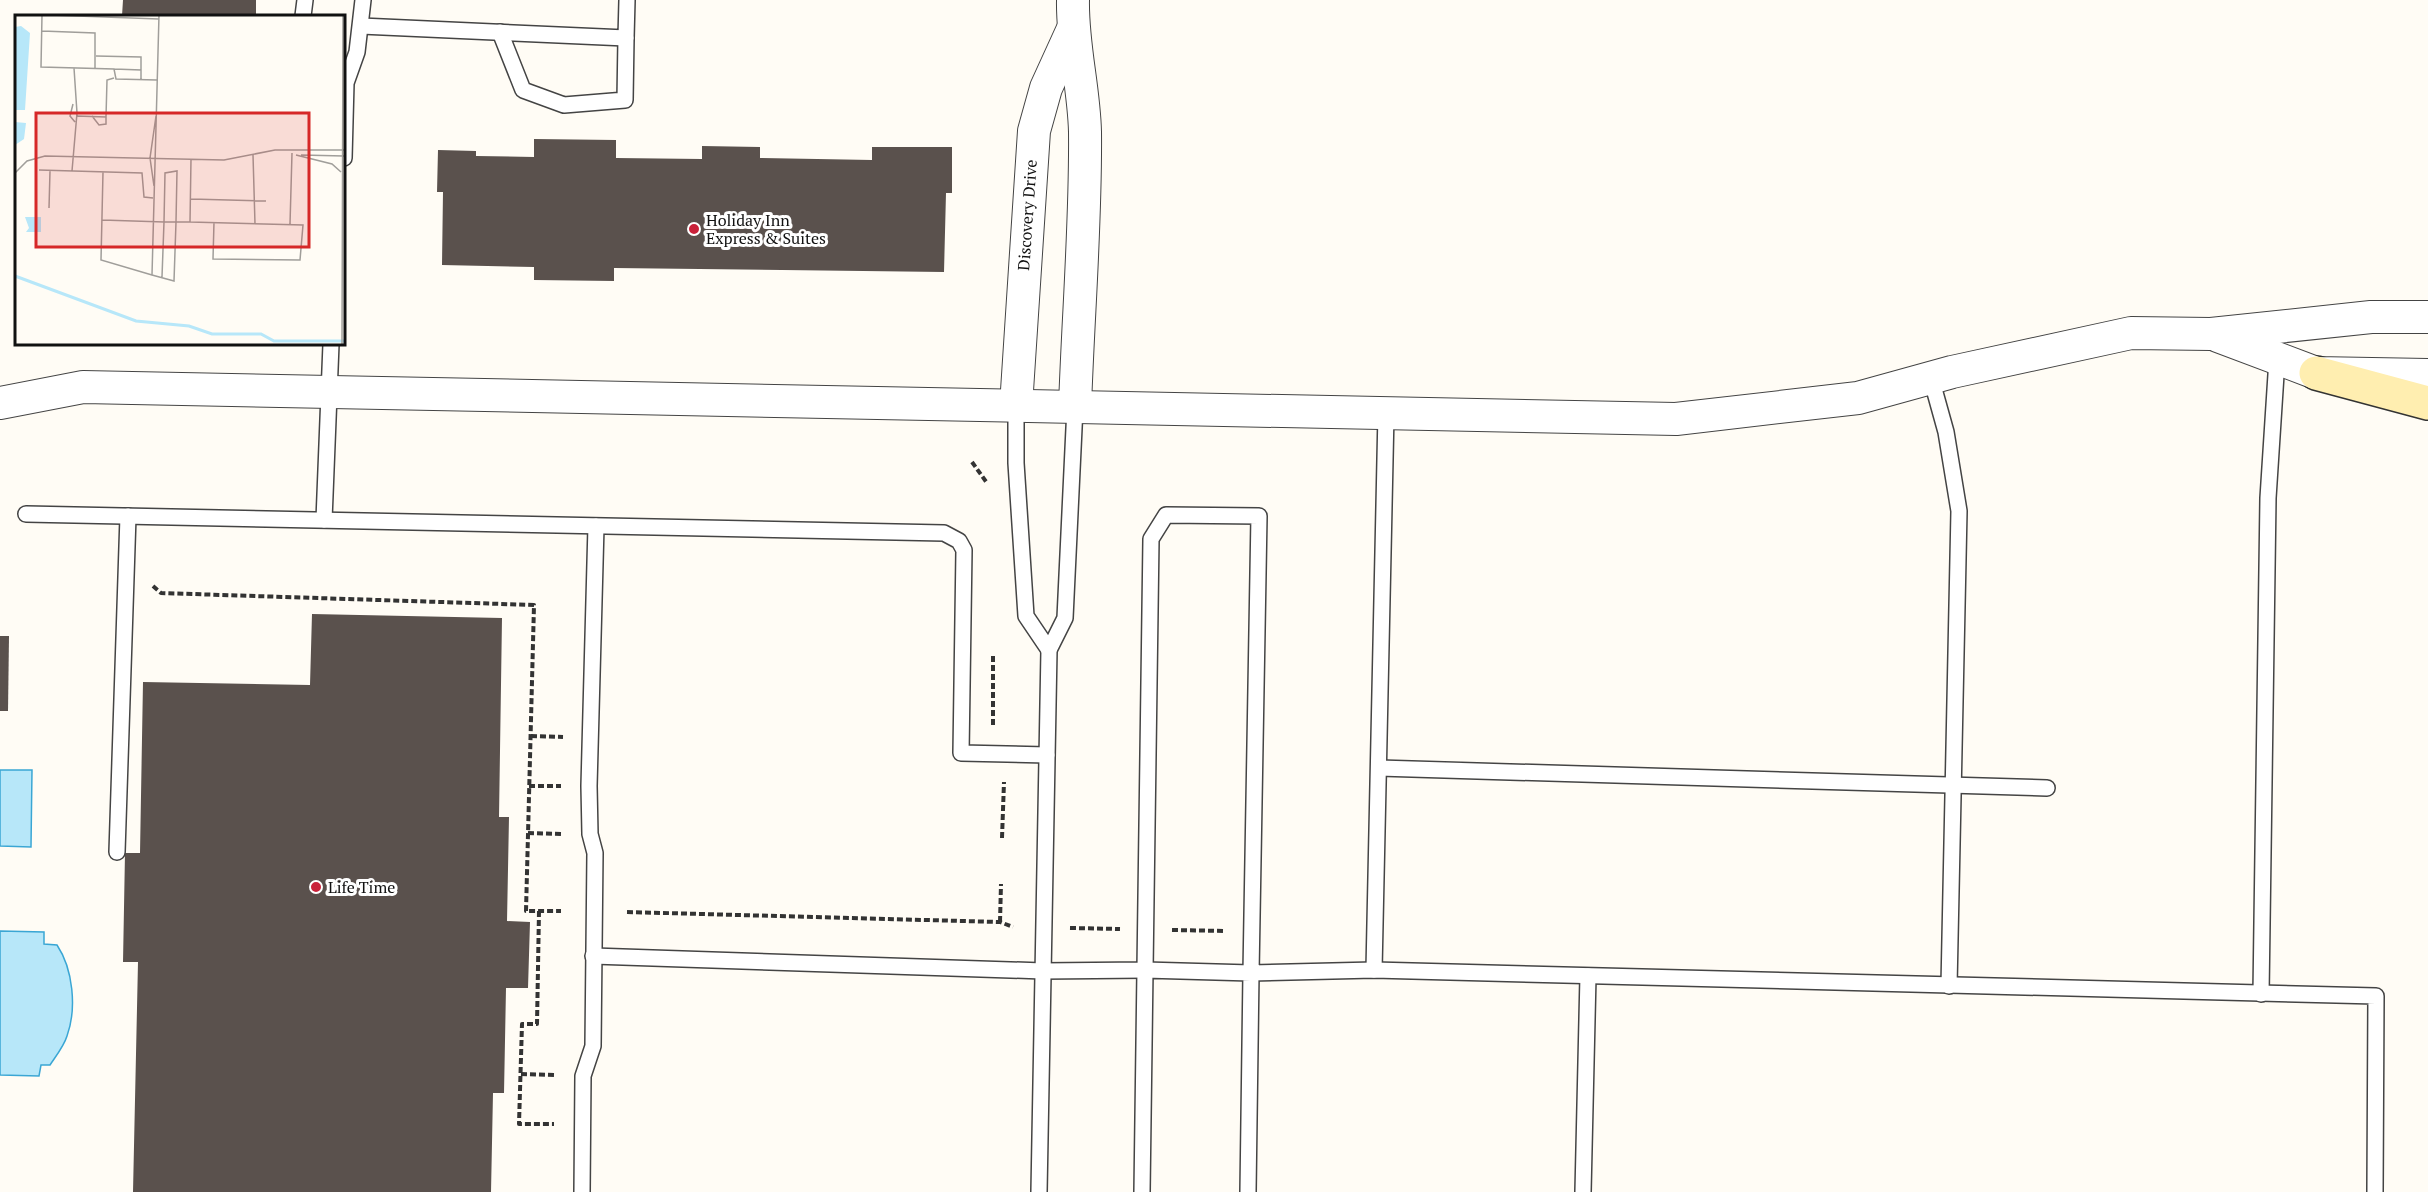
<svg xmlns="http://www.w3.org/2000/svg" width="2428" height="1192" viewBox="0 0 2428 1192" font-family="'PT Serif',serif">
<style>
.water{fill:#b7e7f9;stroke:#3aa6d4;stroke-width:1.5}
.building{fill:#5a514d}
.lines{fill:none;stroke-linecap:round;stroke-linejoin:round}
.lane-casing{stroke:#444;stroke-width:18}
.street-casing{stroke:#444;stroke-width:34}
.secondary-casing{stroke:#333;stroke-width:36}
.path{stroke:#333;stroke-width:4;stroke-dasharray:6 3;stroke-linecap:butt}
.lane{stroke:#fff;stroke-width:15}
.street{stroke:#fff;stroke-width:32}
.secondary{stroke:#ffeeb0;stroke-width:33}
.poi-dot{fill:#c92139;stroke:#fff;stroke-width:2}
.labels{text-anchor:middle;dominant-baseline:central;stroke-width:6;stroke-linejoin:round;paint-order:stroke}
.street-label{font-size:16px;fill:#111;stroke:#fff}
.poi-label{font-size:16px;fill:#111;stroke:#fff;text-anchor:start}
.inset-river{fill:none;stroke:#b7e7f9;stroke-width:3}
.inset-road{fill:none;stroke:#a09e9a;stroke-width:1.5}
.view{fill:#d62828;fill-opacity:0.15;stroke:#d62828;stroke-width:3}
.inset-edge{fill:none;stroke:#111;stroke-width:3}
</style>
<rect width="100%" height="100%" fill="#fffcf5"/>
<!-- water -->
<g class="water">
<path d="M0 770H32L31 847 0 846Z"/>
<path d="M0 931 44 932V944L57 945C73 969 77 1008 67 1036 64 1046 56 1056 50 1065H41L39 1076 0 1075Z"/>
</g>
<!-- building -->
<g class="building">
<path d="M123 0H256V16H122Z"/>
<path d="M534 139 616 140V158L702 159V146L760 147V158L872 160V147H952V193H946L944 272 614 268V281L534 280V267L442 265 443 192H437L438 150 476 151V156L534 157Z"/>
<path d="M312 614 502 618 499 817H509L507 921 530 922 528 988H506L504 1093H493L491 1192H133L138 962H123L125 853H140L143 682 310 685Z"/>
<path d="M0 636H9L8 711H0Z"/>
</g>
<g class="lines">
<!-- lane casing -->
<g class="lane-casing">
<g id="lane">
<path d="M303 16 305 0"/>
<path d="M361 26 626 38 627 0"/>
<path d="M500 32 523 90 564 105 625 100 626 38"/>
<path d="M344 158 346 83 357 52 363 0"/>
<path d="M1931 378 1946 432 1959 511 1949 986"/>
<path d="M1016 406V463L1026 616 1049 650"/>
<path d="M26 514 944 533 959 541 964 550 961 753 1047 755"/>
<path d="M324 520 331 344"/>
<path d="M1379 768 2047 788"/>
<path d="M117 852 128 516"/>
<path d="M593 956 1043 971 1145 970 1151 539 1166 515 1259 516 1251 973 1374 970 2376 996 2375 1192"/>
<path d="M1374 970 1386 413"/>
<path d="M2261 994 2268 498 2277 359"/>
<path d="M582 1192 583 1076 593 1046 595 853 590 834 589 786 596 526"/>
<path d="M1039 1192 1049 650 1065 618 1075 407"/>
<path d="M1142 1192 1145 970 1251 973 1248 1192"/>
<path d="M1583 1192 1588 976"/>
</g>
</g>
<!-- street casing -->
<g class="street-casing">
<g id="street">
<path d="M1073 0C1072 45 1084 87 1085 132 1086 223 1078 316 1075 407"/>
<path d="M2218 336 2316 373 2428 375"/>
<path d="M0 403 83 387 1676 419 1858 398 1952 372 2131 333 2211 334 2371 317H2428"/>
<path d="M1016 406 1034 131 1046 88 1072 31"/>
</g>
</g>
<!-- secondary casing -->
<g class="secondary-casing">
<path id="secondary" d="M2316 373 2428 403"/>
</g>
<!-- path -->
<g class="path">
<path d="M972 462 987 483"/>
<path d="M153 586 161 593 534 605 526 911H561"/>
<path d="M993 725V655"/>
<path d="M531 736 563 737"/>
<path d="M529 786H561"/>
<path d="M528 833 562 834"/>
<path d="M1002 838 1004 782"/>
<path d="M539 911 537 1024H522L519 1124H554"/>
<path d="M627 912 1000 922 1013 927"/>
<path d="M1000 922 1001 884"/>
<path d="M1070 928 1120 929"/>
<path d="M1172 930 1225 931"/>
<path d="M521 1074 556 1075"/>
</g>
<!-- lane -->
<use href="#lane" class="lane"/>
<!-- street -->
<use href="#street" class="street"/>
<!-- secondary -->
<use href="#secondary" class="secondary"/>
</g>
<!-- markers -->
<g class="poi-dot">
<circle cx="694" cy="229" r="6"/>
<circle cx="316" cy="887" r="6"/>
</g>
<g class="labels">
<!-- street labels -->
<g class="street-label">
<text transform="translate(1027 215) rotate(-86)">Discovery Drive</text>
</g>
<!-- poi labels -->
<g class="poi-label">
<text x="706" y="220">Holiday Inn<tspan x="706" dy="18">Express &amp; Suites</tspan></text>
<text x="328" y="887">Life Time</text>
</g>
</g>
<!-- overview -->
<g transform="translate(15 15)">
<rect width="330" height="330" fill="#fffcf5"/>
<path d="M6 11 15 18 10 95H0V12ZM0 107 11 108 9 124 0 130ZM10 202H26V217H11L14 213Z" fill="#b7e7f9"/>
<path class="inset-river" d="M0 261 121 306 174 311 197 319H246L259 326H330"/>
<path class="inset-road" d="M27 0 26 52 99 54 101 64 142 65M35 0 144 4M27 16 80 18V54M81 41 126 42V55M99 54 126 55V64M58 89 55 101 60 107M61 101 91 102 92 65 99 63M77 101 84 110 91 109V102M238 140 240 209M281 140 317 149 326 157M286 140 329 141M24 155 127 158 129 182 138 183M57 156 62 98 59 53M88 157 86 245 137 260 159 266 161 207H149L147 262M0 158 12 146 30 141 209 145 260 135H330M139 171 135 143 141 101M176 184 251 186M34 193 35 156M87 205 149 207 150 158 162 156 161 207H175L288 210 285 245 198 244 199 207M175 207 176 144M275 209 277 138M137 260 144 0M327 330 328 0"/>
<path class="view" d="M21 98H294V232H21Z"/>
<rect width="330" height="330" class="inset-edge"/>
</g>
</svg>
